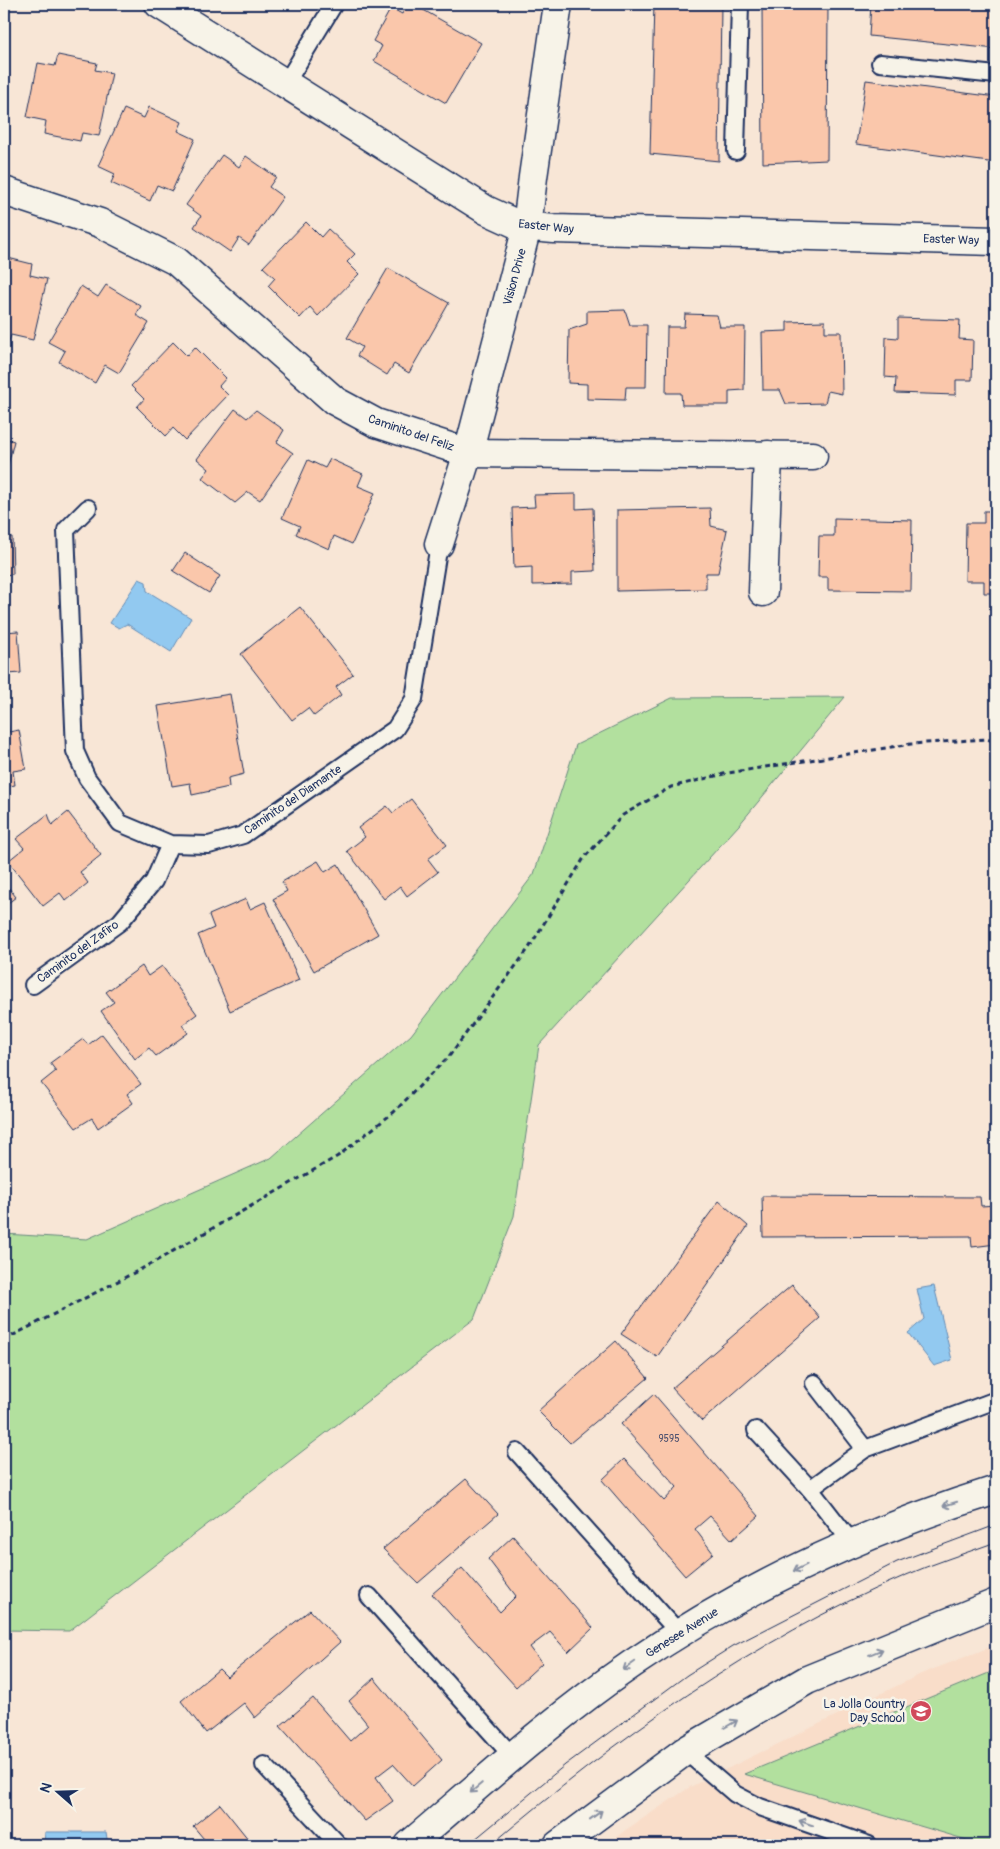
<svg xmlns="http://www.w3.org/2000/svg" width="1000" height="1849" viewBox="0 0 1000 1849" font-family="Pangolin,sans-serif">
<style>
.built{fill:#f9ddc9}
.green{fill:#b2e09e;stroke:#66887e}
.water{fill:#92c9f0;stroke:#628bb6}
.building{fill:#fac7ab;stroke:#1b2f5e}
.lines{fill:none;stroke-linecap:round;stroke-linejoin:round}
.lane-casing{stroke:#1b2f5e;stroke-width:20}
.street-casing{stroke:#1b2f5e;stroke-width:31}
.primary-casing{stroke:#1b2f5e;stroke-width:31}
.path{stroke:#1b2f5e;stroke-width:3;stroke-dasharray:5 4;stroke-linecap:butt}
.lane{stroke:#f7f3e8;stroke-width:16}
.street{stroke:#f7f3e8;stroke-width:28}
.primary{stroke:#f7f3e8;stroke-width:28}
.tram{stroke:#1b2f5e;stroke-width:1}
.oneway{stroke:#8991a3}
.labels{text-anchor:middle;dominant-baseline:central;stroke-width:5;stroke-linejoin:round;paint-order:stroke}
.number-label{font-size:10px;fill:#535571}
.street-label{font-size:12px;fill:#1b2f5e;stroke:#f7f3e8}
.poi-label{font-size:12px;fill:#1b2f5e;stroke:#f7f3e8;text-anchor:end}
</style>
<rect width="100%" height="100%" fill="#f8e6d6"/>
<filter id="ink" filterUnits="userSpaceOnUse"><feTurbulence type="fractalNoise" baseFrequency=".02" numOctaves="2"/><feDisplacementMap in="SourceGraphic" scale="10" xChannelSelector="R" yChannelSelector="G"/><feConvolveMatrix kernelMatrix="1 2 1 2 8 2 1 2 1" color-interpolation-filters="sRGB"/></filter>
<g filter="url(#ink)">
<!-- built -->
<path class="built" d="M996 1645V1845H607L624 1831 690 1787 921 1674Z"/>
<!-- green -->
<g class="green">
<path d="M845 697 739 825 539 1045 514 1216 474 1319 69 1631 4 1630V1234L87 1239 271 1158 411 1035 534 874 576 745 672 698Z"/>
<path d="M996 1670V1845H984L744 1774Z"/>
</g>
<!-- water -->
<g class="water">
<path d="M139 579 146 582 147 591 191 618 171 652 127 624 119 628 110 623Z"/>
<path d="M934 1286 952 1360 934 1366 908 1333 924 1319 917 1289Z"/>
<path d="M45 1832H106L108 1845H44Z"/>
</g>
<!-- building -->
<g class="building">
<path d="M4 4H5L4 80Z"/>
<path d="M407 4H413L481 43 446 103 374 61 382 46 373 41 391 8 402 14Z"/>
<path d="M654 4H721L719 161 650 154Z"/>
<path d="M762 4H828L827 160 763 163Z"/>
<path d="M871 4H996V49L869 36Z"/>
<path d="M58 55 97 63 95 70 112 73 99 136 82 133 80 141 44 134 46 121 27 117 38 63 55 66Z"/>
<path d="M866 80 996 97V163L856 144Z"/>
<path d="M149 107 182 122 178 131 195 139 172 191 157 185 150 201 111 183 115 174 98 166 124 109 144 118Z"/>
<path d="M222 155 239 167 246 156 276 177 269 187 283 197 249 245 239 238 230 252 194 227 201 216 186 205Z"/>
<path d="M306 222 321 237 328 229 355 254 347 262 359 274 318 316 310 307 300 318 268 286 275 278 263 267Z"/>
<path d="M4 257 32 264 30 275 47 279 33 340 11 335 8 344 4 343Z"/>
<path d="M388 268 449 303 409 373 394 364 387 375 357 356 362 347 347 338Z"/>
<path d="M106 285 141 306 136 315 149 323 119 373 105 365 95 383 59 362 65 351 48 342 81 286 98 297Z"/>
<path d="M625 310 630 325H647L646 387H626L625 400 587 399V384L568 383 569 330 587 324V311Z"/>
<path d="M685 314 717 315 720 327H745L744 390 729 391V405H682L681 393H666L667 327H684Z"/>
<path d="M898 318 960 320 959 339 973 340 972 380H956V395L895 393 896 378 885 377 886 337 898 338Z"/>
<path d="M825 321V332H841L842 394 828 391 825 403 786 404 780 390H763L762 332 787 331V322Z"/>
<path d="M173 342 187 356 195 347 226 378 219 386 228 395 185 440 173 428 166 436 137 407 144 399 131 386Z"/>
<path d="M235 409 247 418 256 410 284 430 277 442 293 453 260 500 248 492 235 503 202 478 209 469 197 459Z"/>
<path d="M4 438 14 441 4 481Z"/>
<path d="M330 459 363 474 358 486 375 493 352 544 334 536 329 549 296 534 300 526 282 518 308 460 325 468Z"/>
<path d="M576 494V509L593 508 595 571 572 572V584L532 585V567L514 568 512 508 535 507 534 495Z"/>
<path d="M710 508 711 526 727 530 718 573H706V589L617 591V510Z"/>
<path d="M984 511H996V593H984V581H965L966 523H984Z"/>
<path d="M834 518 912 520 911 591 828 590V577H818L819 536H834Z"/>
<path d="M4 537H12L13 574 4 575Z"/>
<path d="M185 553 220 576 209 593 173 571Z"/>
<path d="M300 607 353 674 336 687 341 695 314 716 308 708 292 720 241 654Z"/>
<path d="M4 630V632L18 631 21 673 8 674 9 693 4 694Z"/>
<path d="M230 694 244 774 228 778 229 787 192 795 190 783 172 786 158 706Z"/>
<path d="M4 713H6L9 732 19 730 26 769 13 771 15 785 4 787Z"/>
<path d="M411 799 447 845 428 859 438 872 407 896 400 886 384 899 347 851 365 837 358 828 387 806 393 813Z"/>
<path d="M68 812 101 855 80 872 88 883 66 901 60 893 43 906 8 861 24 848 16 839 48 814 52 825Z"/>
<path d="M318 861 325 872 338 864 378 934 314 971 273 899 287 891 282 882Z"/>
<path d="M4 882 16 897 4 906Z"/>
<path d="M246 899 250 909 265 902 299 980 230 1011 198 935 214 928 209 915Z"/>
<path d="M142 966 148 976 162 966 197 1014 182 1025 188 1033 156 1056 149 1048 135 1059 101 1011 114 1002 106 992Z"/>
<path d="M102 1034 141 1084 127 1094 133 1103 98 1128 92 1118 76 1128 41 1083 56 1071 50 1063 83 1039 88 1045Z"/>
<path d="M762 1196 980 1197 981 1206 996 1205V1244L972 1247 971 1236 763 1237Z"/>
<path d="M719 1201 748 1226 657 1357 621 1334Z"/>
<path d="M792 1285 820 1318 702 1421 672 1388Z"/>
<path d="M616 1341 648 1378 570 1443 538 1411Z"/>
<path d="M654 1394 759 1516 732 1540 710 1516 695 1529 713 1553 685 1576 602 1480 624 1459 664 1501 677 1487 621 1424Z"/>
<path d="M466 1479 498 1514 418 1583 383 1549Z"/>
<path d="M513 1536 593 1628 568 1652 550 1632 530 1647 542 1663 516 1687 432 1594 462 1568 500 1612 516 1596 488 1559Z"/>
<path d="M310 1610 340 1642 255 1718 244 1703 206 1733 181 1701 219 1669 227 1677Z"/>
<path d="M374 1678 442 1760 413 1786 393 1764 376 1777 393 1801 365 1821 280 1726 313 1698 350 1741 368 1725 349 1701Z"/>
<path d="M220 1804 253 1845H209L193 1826Z"/>
</g>
<g class="lines">
<!-- lane casing -->
<g class="lane-casing">
<g id="lane">
<path d="M880 63 996 75"/>
<path d="M286 83 334 4"/>
<path d="M736 151 740 4"/>
<path d="M88 508 66 530 75 751 87 778 120 823 170 844 209 845 243 835 395 729 414 699 439 544"/>
<path d="M33 985 120 922 154 881 170 844"/>
<path d="M814 1383 865 1449"/>
<path d="M756 1430 810 1489"/>
<path d="M517 1452 679 1633"/>
<path d="M852 1543 810 1489 865 1449 996 1400"/>
<path d="M369 1596 513 1757"/>
<path d="M685 1751 735 1794 760 1807 869 1845"/>
<path d="M264 1765 339 1845"/>
</g>
</g>
<!-- street casing -->
<g class="street-casing">
<g id="street">
<path d="M159 4 486 210 521 226 554 229 996 241"/>
<path d="M4 191 100 223 176 261 335 401 376 423 468 453 813 456"/>
<path d="M439 544 468 453 527 227 533 177 558 4"/>
<path d="M763 592 768 455"/>
</g>
</g>
<!-- primary casing -->
<g class="primary-casing">
<g id="primary">
<path d="M409 1845C482 1783 553 1718 632 1664 743 1588 868 1530 996 1490"/>
<path d="M558 1845 685 1751 807 1680 996 1603"/>
</g>
</g>
<!-- path -->
<path class="path" d="M4 1340 149 1265 338 1156 394 1112 450 1055 529 948 584 858 623 815 671 787 728 773 911 744 987 739 996 742"/>
<!-- lane -->
<use href="#lane" class="lane"/>
<!-- street -->
<use href="#street" class="street"/>
<!-- primary -->
<use href="#primary" class="primary"/>
<!-- tram -->
<g class="tram">
<path d="M468 1845 565 1765 687 1675 733 1646 897 1562 996 1525"/>
<path d="M491 1845C616 1739 753 1640 904 1576 934 1563 966 1553 996 1542"/>
</g>
</g>
<!-- one-way arrows -->
<defs><path id="oneway-shaft" d="M-6 0H5M1.5-3L5.5 0L1.5 3" fill="none" stroke-width="1.6" stroke-linecap="round" stroke-linejoin="round" transform="scale(1.25)"/></defs>
<g class="oneway">
<use href="#oneway-shaft" transform="translate(950 1504) rotate(163)"/>
<use href="#oneway-shaft" transform="translate(800 1568) rotate(154)"/>
<use href="#oneway-shaft" transform="translate(876 1652) rotate(-22)"/>
<use href="#oneway-shaft" transform="translate(629 1666) rotate(145)"/>
<use href="#oneway-shaft" transform="translate(731 1724) rotate(-30)"/>
<use href="#oneway-shaft" transform="translate(476 1788) rotate(140)"/>
<use href="#oneway-shaft" transform="translate(596 1815) rotate(-36)"/>
<use href="#oneway-shaft" transform="translate(806 1823) rotate(-161)"/>
</g>
</g>
<!-- icons -->
<defs>
<g id="school-disc" transform="scale(1.125)"><circle r="9.5" fill="#d1495b" stroke="#f7f3e8"/><path d="M0-5L7-2L0 1L-7-2ZM-4 1L0 2.5L4 1V4Q0 6-4 4Z" fill="#fff"/></g>
</defs>
<g fill-rule="evenodd">
<use href="#school-disc" x="921" y="1711"/>
</g>
<g class="labels">
<!-- number labels -->
<g class="number-label">
<text x="669" y="1439">9595</text>
</g>
<!-- street labels -->
<g class="street-label">
<text transform="translate(546 227) rotate(6)">Easter Way</text>
<text transform="translate(951 240) rotate(2)">Easter Way</text>
<text transform="translate(515 277) rotate(-75)">Vision Drive</text>
<text transform="translate(411 433) rotate(19)">Caminito del Feliz</text>
<text transform="translate(293 800) rotate(-34)">Caminito del Diamante</text>
<text transform="translate(78 952) rotate(-36)">Caminito del Zafiro</text>
<text transform="translate(682 1633) rotate(-32)">Genesee Avenue</text>
</g>
<!-- poi labels -->
<g class="poi-label">
<text x="905" y="1704">La Jolla Country<tspan x="905" dy="14">Day School</tspan></text>
</g>
</g>
<!-- margin -->
<rect width="1000" height="1849" fill="none" stroke="#f7f3e8" stroke-width="20"/>
<rect x="10" y="10" width="980" height="1829" fill="none" stroke="#1b2f5e" stroke-width="2" filter="url(#ink)"/>
<!-- north arrow -->
<g transform="translate(58 1792) rotate(290)" stroke="#f7f3e8" stroke-width="4" paint-order="stroke">
<path d="M0-4L9 19L0 12L-9 19Z" fill="#1b2f5e"/>
<text y="-8" font-size="14" font-weight="bold" text-anchor="middle" fill="#1b2f5e">N</text>
</g>
</svg>
